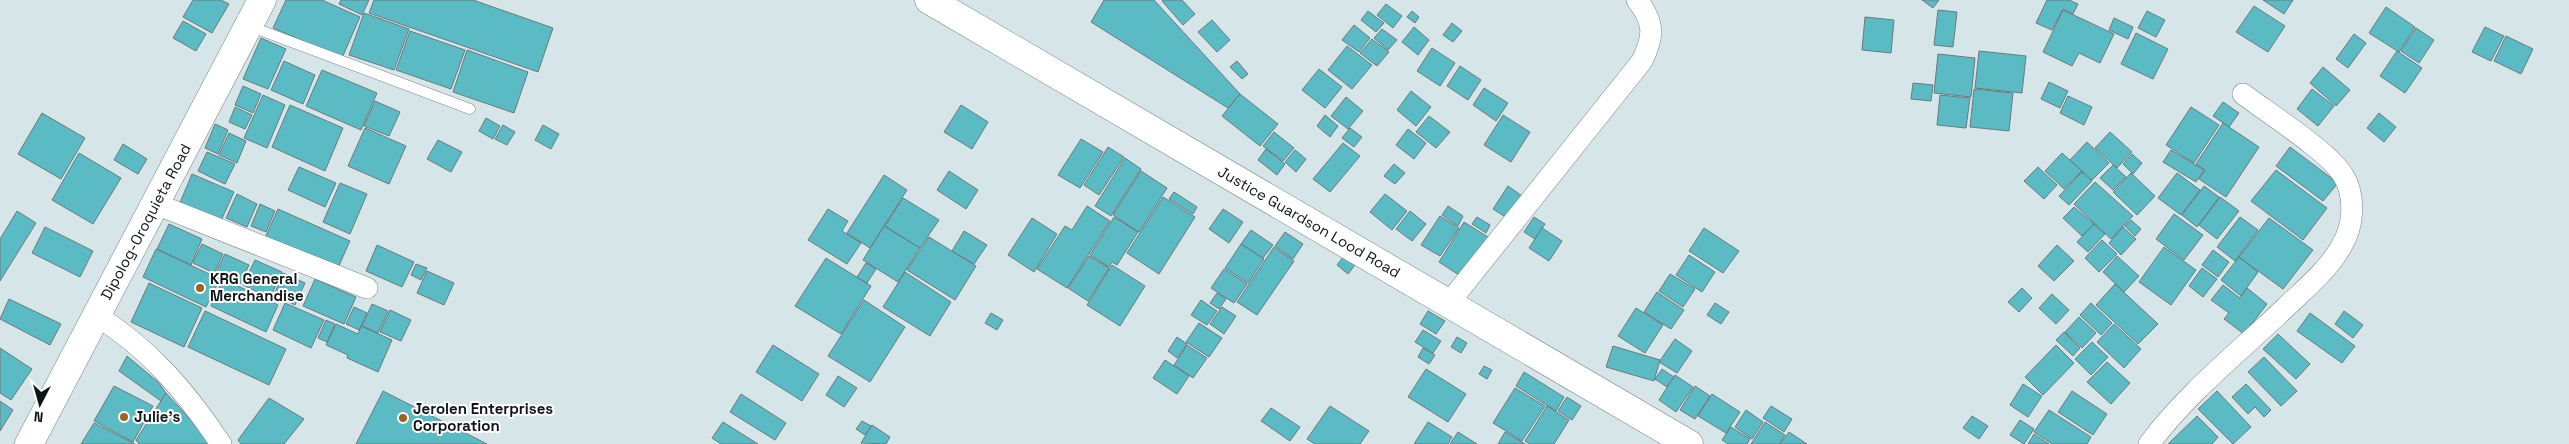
<svg xmlns="http://www.w3.org/2000/svg" width="2569" height="444" viewBox="0 0 2569 444" font-family="'Space Grotesk',sans-serif">
<style>
.building{fill:#5abbc5;stroke:#6b7a7c}
.lines{fill:none;stroke-linecap:round;stroke-linejoin:round}
.service-casing{stroke:#778688;stroke-width:11}
.minor-casing{stroke:#778688;stroke-width:22}
.primary-casing{stroke:#778688;stroke-width:29}
.service{stroke:#fff;stroke-width:10}
.minor{stroke:#fff;stroke-width:21}
.primary{stroke:#fff;stroke-width:28}
.poi-dot{fill:#9c6420;stroke:#fff;stroke-width:2}
.labels{text-anchor:middle;stroke-width:4;stroke-linejoin:round;paint-order:stroke}
.street-label{font-size:15px;fill:#0f1516;stroke:#fff}
.poi-label{font-size:15px;font-weight:bold;fill:#0f1516;stroke:#fff;text-anchor:start}
</style>
<rect width="100%" height="100%" fill="#d6e6e8"/>
<g class="building">
<path d="M193,0H221L229,4L212,33L183,17Z"/>
<path d="M286,0H322L360,17L342,58L273,28Z"/>
<path d="M341,0H369L362,15L339,4Z"/>
<path d="M374,0H473L553,28L538,72L369,13Z"/>
<path d="M1104,0H1154L1240,94L1228,108L1091,22Z"/>
<path d="M1163,0H1182L1195,14L1183,25L1162,1Z"/>
<path d="M1922,0H1939L1933,8Z"/>
<path d="M2047,0H2069L2078,4L2073,14L2063,9L2052,30L2036,23Z"/>
<path d="M2263,0H2293L2284,14Z"/>
<path d="M1386,4L1402,16L1393,28L1377,15Z"/>
<path d="M2254,6L2285,26L2268,52L2236,32Z"/>
<path d="M2386,7L2415,27L2399,52L2369,33Z"/>
<path d="M1938,10L1957,12L1953,47L1934,45Z"/>
<path d="M2063,10L2114,34L2100,63L2079,53L2072,66L2043,52Z"/>
<path d="M1368,11L1384,23L1376,32L1361,20Z"/>
<path d="M1412,11L1419,17L1415,23L1407,17Z"/>
<path d="M2147,11L2165,20L2156,37L2138,28Z"/>
<path d="M364,13L409,29L394,70L349,55Z"/>
<path d="M1865,17L1894,20L1891,53L1862,50Z"/>
<path d="M2114,18L2133,27L2128,39L2109,30Z"/>
<path d="M1212,20L1230,40L1217,52L1198,32Z"/>
<path d="M183,21L206,34L196,51L173,38Z"/>
<path d="M1452,23L1462,31L1453,42L1443,35Z"/>
<path d="M1354,25L1370,38L1359,52L1342,40Z"/>
<path d="M1414,27L1429,40L1418,55L1402,42Z"/>
<path d="M2485,27L2504,36L2491,61L2472,52Z"/>
<path d="M2416,28L2434,40L2419,63L2401,51Z"/>
<path d="M1382,29L1397,40L1388,50L1374,38Z"/>
<path d="M410,31L465,50L451,89L396,70Z"/>
<path d="M2136,33L2168,49L2153,79L2121,64Z"/>
<path d="M2354,34L2366,43L2348,68L2336,59Z"/>
<path d="M2506,36L2533,49L2521,74L2494,61Z"/>
<path d="M261,38L286,49L268,89L243,79Z"/>
<path d="M1372,39L1389,52L1377,66L1360,53Z"/>
<path d="M1347,46L1372,65L1352,89L1328,70Z"/>
<path d="M1432,48L1455,63L1440,86L1417,71Z"/>
<path d="M467,50L528,72L514,113L453,92Z"/>
<path d="M1979,51L2026,56L2022,93L1975,88Z"/>
<path d="M2397,51L2422,68L2405,93L2380,76Z"/>
<path d="M1938,54L1975,58L1971,97L1934,93Z"/>
<path d="M284,61L315,75L303,104L271,90Z"/>
<path d="M1237,61L1248,74L1242,79L1230,67Z"/>
<path d="M1460,66L1481,80L1468,100L1447,86Z"/>
<path d="M2323,67L2350,90L2336,106L2310,83Z"/>
<path d="M1319,69L1342,87L1325,108L1302,90Z"/>
<path d="M322,70L377,93L361,130L306,106Z"/>
<path d="M2049,82L2068,91L2060,108L2041,99Z"/>
<path d="M1913,83L1933,85L1931,101L1911,99Z"/>
<path d="M243,86L261,94L253,113L235,105Z"/>
<path d="M1484,88L1508,103L1496,121L1473,105Z"/>
<path d="M1974,89L2013,93L2009,131L1970,127Z"/>
<path d="M2312,89L2334,106L2318,126L2297,109Z"/>
<path d="M1411,91L1431,107L1416,126L1397,110Z"/>
<path d="M1240,94L1278,124L1260,146L1222,116Z"/>
<path d="M263,95L285,105L267,148L244,138Z"/>
<path d="M1940,95L1970,98L1966,128L1937,125Z"/>
<path d="M2068,96L2092,107L2084,125L2060,113Z"/>
<path d="M1346,97L1363,111L1348,129L1331,116Z"/>
<path d="M375,101L400,112L389,136L364,126Z"/>
<path d="M2223,102L2239,113L2229,127L2213,116Z"/>
<path d="M290,105L343,128L325,171L272,147Z"/>
<path d="M961,105L988,122L972,149L944,132Z"/>
<path d="M235,107L252,115L245,129L229,122Z"/>
<path d="M2191,107L2219,125L2194,163L2166,145Z"/>
<path d="M42,113L85,138L61,179L18,154Z"/>
<path d="M2379,113L2396,127L2384,142L2367,128Z"/>
<path d="M1325,115L1338,126L1330,137L1317,126Z"/>
<path d="M1503,115L1530,132L1511,162L1484,145Z"/>
<path d="M1429,116L1450,132L1436,148L1416,132Z"/>
<path d="M486,118L500,126L493,139L479,131Z"/>
<path d="M2223,123L2259,147L2226,197L2199,179L2205,170L2196,164Z"/>
<path d="M215,124L228,130L218,154L205,148Z"/>
<path d="M503,125L515,132L507,145L495,139Z"/>
<path d="M543,125L559,134L551,149L535,140Z"/>
<path d="M365,128L406,146L389,184L348,166Z"/>
<path d="M1350,128L1362,137L1354,147L1342,138Z"/>
<path d="M1408,129L1426,143L1414,159L1396,145Z"/>
<path d="M1274,132L1294,148L1283,161L1263,146Z"/>
<path d="M2110,132L2132,152L2117,168L2095,148Z"/>
<path d="M229,133L246,141L237,163L219,155Z"/>
<path d="M1081,139L1103,152L1080,188L1058,175Z"/>
<path d="M438,140L462,152L451,172L427,159Z"/>
<path d="M2087,142L2109,163L2092,180L2070,160Z"/>
<path d="M1343,143L1360,156L1330,192L1313,179Z"/>
<path d="M123,144L147,159L138,174L114,160Z"/>
<path d="M1108,147L1124,157L1099,195L1084,185Z"/>
<path d="M2290,147L2338,183L2323,201L2276,166Z"/>
<path d="M1266,149L1285,164L1277,175L1258,160Z"/>
<path d="M1295,150L1306,159L1296,172L1285,162Z"/>
<path d="M2171,150L2204,170L2196,182L2163,162Z"/>
<path d="M207,152L235,164L225,184L198,171Z"/>
<path d="M79,153L121,178L93,224L52,200Z"/>
<path d="M2062,153L2082,171L2064,189L2045,171Z"/>
<path d="M2132,154L2142,163L2133,174L2123,164Z"/>
<path d="M1125,158L1141,169L1111,216L1095,206Z"/>
<path d="M1394,164L1405,173L1395,184L1384,176Z"/>
<path d="M2113,165L2126,177L2113,190L2100,178Z"/>
<path d="M299,167L336,183L325,207L288,190Z"/>
<path d="M2038,167L2057,185L2044,199L2024,181Z"/>
<path d="M2276,170L2327,208L2303,240L2251,201Z"/>
<path d="M949,171L978,190L966,209L937,190Z"/>
<path d="M1141,171L1167,188L1139,232L1113,215Z"/>
<path d="M2082,172L2092,181L2069,205L2059,196Z"/>
<path d="M2131,173L2155,196L2137,215L2113,192Z"/>
<path d="M2177,173L2200,190L2181,215L2158,198Z"/>
<path d="M192,174L234,192L220,223L179,205Z"/>
<path d="M884,175L907,190L870,248L847,233Z"/>
<path d="M2095,182L2133,216L2111,239L2074,204Z"/>
<path d="M340,183L367,194L350,234L323,222Z"/>
<path d="M1508,186L1525,198L1510,220L1493,209Z"/>
<path d="M2204,186L2219,197L2197,227L2182,215Z"/>
<path d="M1174,192L1197,207L1193,214L1169,199Z"/>
<path d="M237,194L257,204L247,227L226,218Z"/>
<path d="M1385,194L1407,211L1392,230L1370,212Z"/>
<path d="M1163,197L1195,217L1159,274L1127,253Z"/>
<path d="M2220,197L2239,211L2217,239L2199,225Z"/>
<path d="M903,198L939,220L920,248L885,226Z"/>
<path d="M260,204L275,211L266,232L251,226Z"/>
<path d="M1087,206L1110,221L1067,288L1037,269L1065,226L1072,230Z"/>
<path d="M1448,206L1463,216L1458,226L1442,215Z"/>
<path d="M2074,207L2094,224L2082,236L2063,218Z"/>
<path d="M278,209L350,241L337,270L265,238Z"/>
<path d="M828,209L848,221L842,231L861,243L847,264L808,240Z"/>
<path d="M1223,209L1243,222L1229,243L1209,229Z"/>
<path d="M17,211L36,223L0,281V239Z"/>
<path d="M1410,211L1426,224L1412,241L1396,229Z"/>
<path d="M2174,214L2203,235L2184,260L2156,239Z"/>
<path d="M1440,216L1459,228L1440,256L1421,245Z"/>
<path d="M1114,217L1138,232L1117,265L1112,262L1109,267L1090,255Z"/>
<path d="M1477,217L1490,225L1486,233L1472,224Z"/>
<path d="M1534,217L1545,224L1535,239L1524,232Z"/>
<path d="M2240,217L2258,230L2235,261L2217,247Z"/>
<path d="M1032,218L1057,234L1034,272L1008,255Z"/>
<path d="M2269,218L2313,250L2283,289L2239,257Z"/>
<path d="M2131,220L2141,229L2135,236L2125,226Z"/>
<path d="M1464,222L1488,237L1462,277L1439,262Z"/>
<path d="M169,224L202,239L191,265L157,249Z"/>
<path d="M2094,224L2105,234L2088,252L2077,242Z"/>
<path d="M884,226L920,248L898,282L863,260Z"/>
<path d="M45,227L93,251L80,277L32,253Z"/>
<path d="M2123,227L2136,239L2121,255L2109,243Z"/>
<path d="M1542,228L1562,241L1549,261L1529,248Z"/>
<path d="M1704,228L1739,251L1723,273L1689,251Z"/>
<path d="M1251,230L1273,245L1263,258L1241,244Z"/>
<path d="M964,231L987,245L974,264L952,251Z"/>
<path d="M1285,232L1303,244L1293,259L1275,246Z"/>
<path d="M929,237L976,266L955,300L907,270Z"/>
<path d="M2102,240L2117,254L2099,272L2085,258Z"/>
<path d="M202,244L223,254L214,273L193,263Z"/>
<path d="M1241,244L1264,259L1248,283L1225,268Z"/>
<path d="M377,245L414,262L402,287L366,271Z"/>
<path d="M2057,245L2074,261L2054,281L2038,266Z"/>
<path d="M1274,247L1294,261L1257,315L1237,302Z"/>
<path d="M2164,247L2196,270L2171,305L2139,282Z"/>
<path d="M156,249L220,279L206,307L143,277Z"/>
<path d="M2213,250L2229,262L2218,277L2202,265Z"/>
<path d="M1347,252L1358,261L1348,274L1337,265Z"/>
<path d="M225,254L249,265L240,284L216,272Z"/>
<path d="M1689,255L1715,272L1702,292L1676,275Z"/>
<path d="M1089,256L1109,268L1088,301L1068,288Z"/>
<path d="M2117,256L2139,276L2124,292L2103,272Z"/>
<path d="M2239,257L2258,272L2241,296L2221,280Z"/>
<path d="M826,258L871,286L841,334L795,306Z"/>
<path d="M255,260L282,272L270,298L243,285Z"/>
<path d="M866,263L876,269L867,283L857,277Z"/>
<path d="M416,264L427,268L421,280L411,275Z"/>
<path d="M1112,265L1145,286L1120,326L1087,305Z"/>
<path d="M2202,268L2217,279L2203,297L2189,286Z"/>
<path d="M1224,269L1247,284L1234,303L1211,288Z"/>
<path d="M427,271L454,283L444,305L417,293Z"/>
<path d="M905,272L951,302L930,336L883,307Z"/>
<path d="M283,273L305,283L295,305L274,295Z"/>
<path d="M1670,274L1695,289L1683,307L1659,291Z"/>
<path d="M223,279L278,305L266,332L211,306Z"/>
<path d="M315,279L356,297L344,324L303,306Z"/>
<path d="M149,283L202,308L184,347L131,322Z"/>
<path d="M2115,284L2158,324L2138,344L2096,305Z"/>
<path d="M2223,285L2240,298L2247,288L2267,304L2244,334L2224,319L2229,313L2211,300Z"/>
<path d="M2022,288L2032,298L2019,312L2008,302Z"/>
<path d="M1657,292L1684,310L1671,329L1644,312Z"/>
<path d="M1217,293L1226,299L1219,309L1210,303Z"/>
<path d="M2052,294L2069,310L2056,324L2039,308Z"/>
<path d="M9,299L61,324L50,345L0,319Z"/>
<path d="M864,300L905,327L870,382L828,356Z"/>
<path d="M1201,300L1217,311L1207,325L1191,315Z"/>
<path d="M285,303L324,320L311,348L273,330Z"/>
<path d="M1715,303L1729,312L1721,324L1707,315Z"/>
<path d="M2091,303L2112,323L2101,335L2080,315Z"/>
<path d="M372,304L388,311L378,333L362,326Z"/>
<path d="M354,307L367,313L359,330L346,324Z"/>
<path d="M1222,307L1236,316L1224,334L1210,324Z"/>
<path d="M1636,308L1663,325L1645,353L1618,336Z"/>
<path d="M390,310L411,320L401,341L380,332Z"/>
<path d="M205,311L286,349L269,385L188,347Z"/>
<path d="M1428,311L1445,321L1436,334L1420,324Z"/>
<path d="M2344,311L2363,325L2353,338L2335,324Z"/>
<path d="M991,313L1003,320L997,330L985,323Z"/>
<path d="M2310,313L2355,346L2342,363L2297,331Z"/>
<path d="M2079,317L2096,333L2082,348L2065,332Z"/>
<path d="M326,320L335,324L327,342L318,338Z"/>
<path d="M1199,323L1222,338L1209,357L1186,342Z"/>
<path d="M336,324L358,334L361,326L392,340L378,372L347,358L348,355L326,345Z"/>
<path d="M2114,324L2141,349L2124,368L2097,342Z"/>
<path d="M1423,330L1441,341L1433,353L1415,342Z"/>
<path d="M2064,332L2080,348L2073,356L2056,340Z"/>
<path d="M2278,334L2310,364L2296,379L2263,349Z"/>
<path d="M1177,337L1187,344L1177,358L1168,351Z"/>
<path d="M1457,337L1467,343L1461,353L1451,347Z"/>
<path d="M1675,339L1692,351L1677,373L1659,362Z"/>
<path d="M2092,342L2108,357L2091,375L2075,359Z"/>
<path d="M773,345L819,374L802,401L756,372Z"/>
<path d="M1187,345L1207,358L1193,378L1174,365Z"/>
<path d="M2056,345L2074,363L2043,395L2025,377Z"/>
<path d="M1613,346L1660,360L1654,381L1606,367Z"/>
<path d="M0,348L32,369L11,400L0,393Z"/>
<path d="M1423,348L1435,355L1429,364L1418,357Z"/>
<path d="M127,356L158,382L166,393L161,401L119,371Z"/>
<path d="M2264,357L2297,391L2281,406L2248,372Z"/>
<path d="M1165,360L1189,376L1177,394L1153,378Z"/>
<path d="M2107,362L2130,383L2111,404L2087,382Z"/>
<path d="M1484,366L1492,370L1487,379L1479,374Z"/>
<path d="M1426,369L1466,394L1448,422L1408,397Z"/>
<path d="M1662,369L1674,377L1667,387L1655,379Z"/>
<path d="M1524,372L1564,397L1556,411L1516,386Z"/>
<path d="M1675,375L1693,387L1676,412L1659,400Z"/>
<path d="M838,376L857,388L844,407L826,395Z"/>
<path d="M2023,384L2042,396L2028,417L2010,405Z"/>
<path d="M2246,384L2271,410L2264,417L2255,407L2248,414L2232,397Z"/>
<path d="M114,386L153,406L133,442L94,421Z"/>
<path d="M1695,386L1710,396L1695,419L1680,410Z"/>
<path d="M1515,388L1545,406L1522,441L1493,423Z"/>
<path d="M383,391L487,444H356Z"/>
<path d="M2072,391L2107,414L2093,435L2058,412Z"/>
<path d="M2217,391L2251,427L2233,444L2198,409Z"/>
<path d="M166,393L202,432L210,444H139L136,440Z"/>
<path d="M741,394L786,423L775,440L730,412Z"/>
<path d="M1712,394L1740,412L1726,433L1698,416Z"/>
<path d="M1567,397L1581,406L1572,420L1558,411Z"/>
<path d="M269,398L304,419L284,444H241L238,440Z"/>
<path d="M0,401L13,410L0,431Z"/>
<path d="M1330,406L1369,431L1360,444H1315L1307,439Z"/>
<path d="M1547,406L1569,420L1554,444H1529L1525,441Z"/>
<path d="M1771,406L1792,419L1784,432L1763,418Z"/>
<path d="M1271,408L1300,427L1290,441L1261,421Z"/>
<path d="M1746,410L1763,422L1752,439L1735,427Z"/>
<path d="M2049,410L2091,437L2087,444H2052L2034,432Z"/>
<path d="M1972,416L1988,426L1979,439L1963,428Z"/>
<path d="M2197,416L2218,437L2212,444H2168Z"/>
<path d="M2020,420L2034,429L2024,444L2010,435Z"/>
<path d="M862,421L871,426L865,435L856,429Z"/>
<path d="M723,422L758,444H721L712,438Z"/>
<path d="M1428,422L1452,437L1448,444H1414Z"/>
<path d="M1765,422L1785,435L1779,444H1751Z"/>
<path d="M94,423L135,444H81Z"/>
<path d="M872,425L890,437L886,444L861,443Z"/>
<path d="M1731,427L1750,439L1747,444H1728L1722,440Z"/>
<path d="M1458,432L1477,444H1450Z"/>
<path d="M1505,432L1525,444H1498Z"/>
<path d="M1789,432L1807,444H1780Z"/>
<path d="M2034,434L2049,444H2028Z"/>
</g>
<g class="lines">
<defs>
<path id="service" d="M249,26L470,109"/>
<g id="minor">
<path d="M156,204L367,288"/>
<path d="M1448,304L1642,61C1654,36 1655,23 1637,0"/>
<path d="M97,316C149,348 187,393 221,444"/>
<path d="M2149,444C2187,393 2239,352 2285,308C2305,289 2327,271 2341,247C2354,226 2356,196 2343,175C2328,151 2268,113 2243,94"/>
</g>
<g id="primary">
<path d="M929,0L1689,444"/>
<path d="M29,444L262,0"/>
</g>
</defs>
<use href="#service" class="service-casing"/>
<use href="#minor" class="minor-casing"/>
<use href="#primary" class="primary-casing"/>
<use href="#service" class="service"/>
<use href="#minor" class="minor"/>
<use href="#primary" class="primary"/>
</g>
<g class="poi-dot">
<circle cx="200" cy="288" r="5"/>
<circle cx="124" cy="417" r="5"/>
<circle cx="403" cy="418" r="5"/>
</g>
<g class="labels">
<g class="street-label">
<text transform="translate(146 222) rotate(-62)" y="5">Dipolog-Oroquieta Road</text>
<text transform="translate(1309 222) rotate(30)" y="5">Justice Guardson Lood Road</text>
</g>
<g class="poi-label">
<text x="210" y="284">KRG General<tspan x="210" dy="17">Merchandise</tspan></text>
<text x="413" y="414">Jerolen Enterprises<tspan x="413" dy="17">Corporation</tspan></text>
<text x="134" y="422">Julie's</text>
</g>
</g>
<g transform="translate(40 404) rotate(186)" stroke="#ffffff" stroke-width="4" paint-order="stroke">
<path d="M0-4L9 19L0 12L-9 19Z" fill="#0f1516"/>
<text y="-8" font-size="14" font-weight="bold" text-anchor="middle" fill="#0f1516">N</text>
</g>
</svg>
